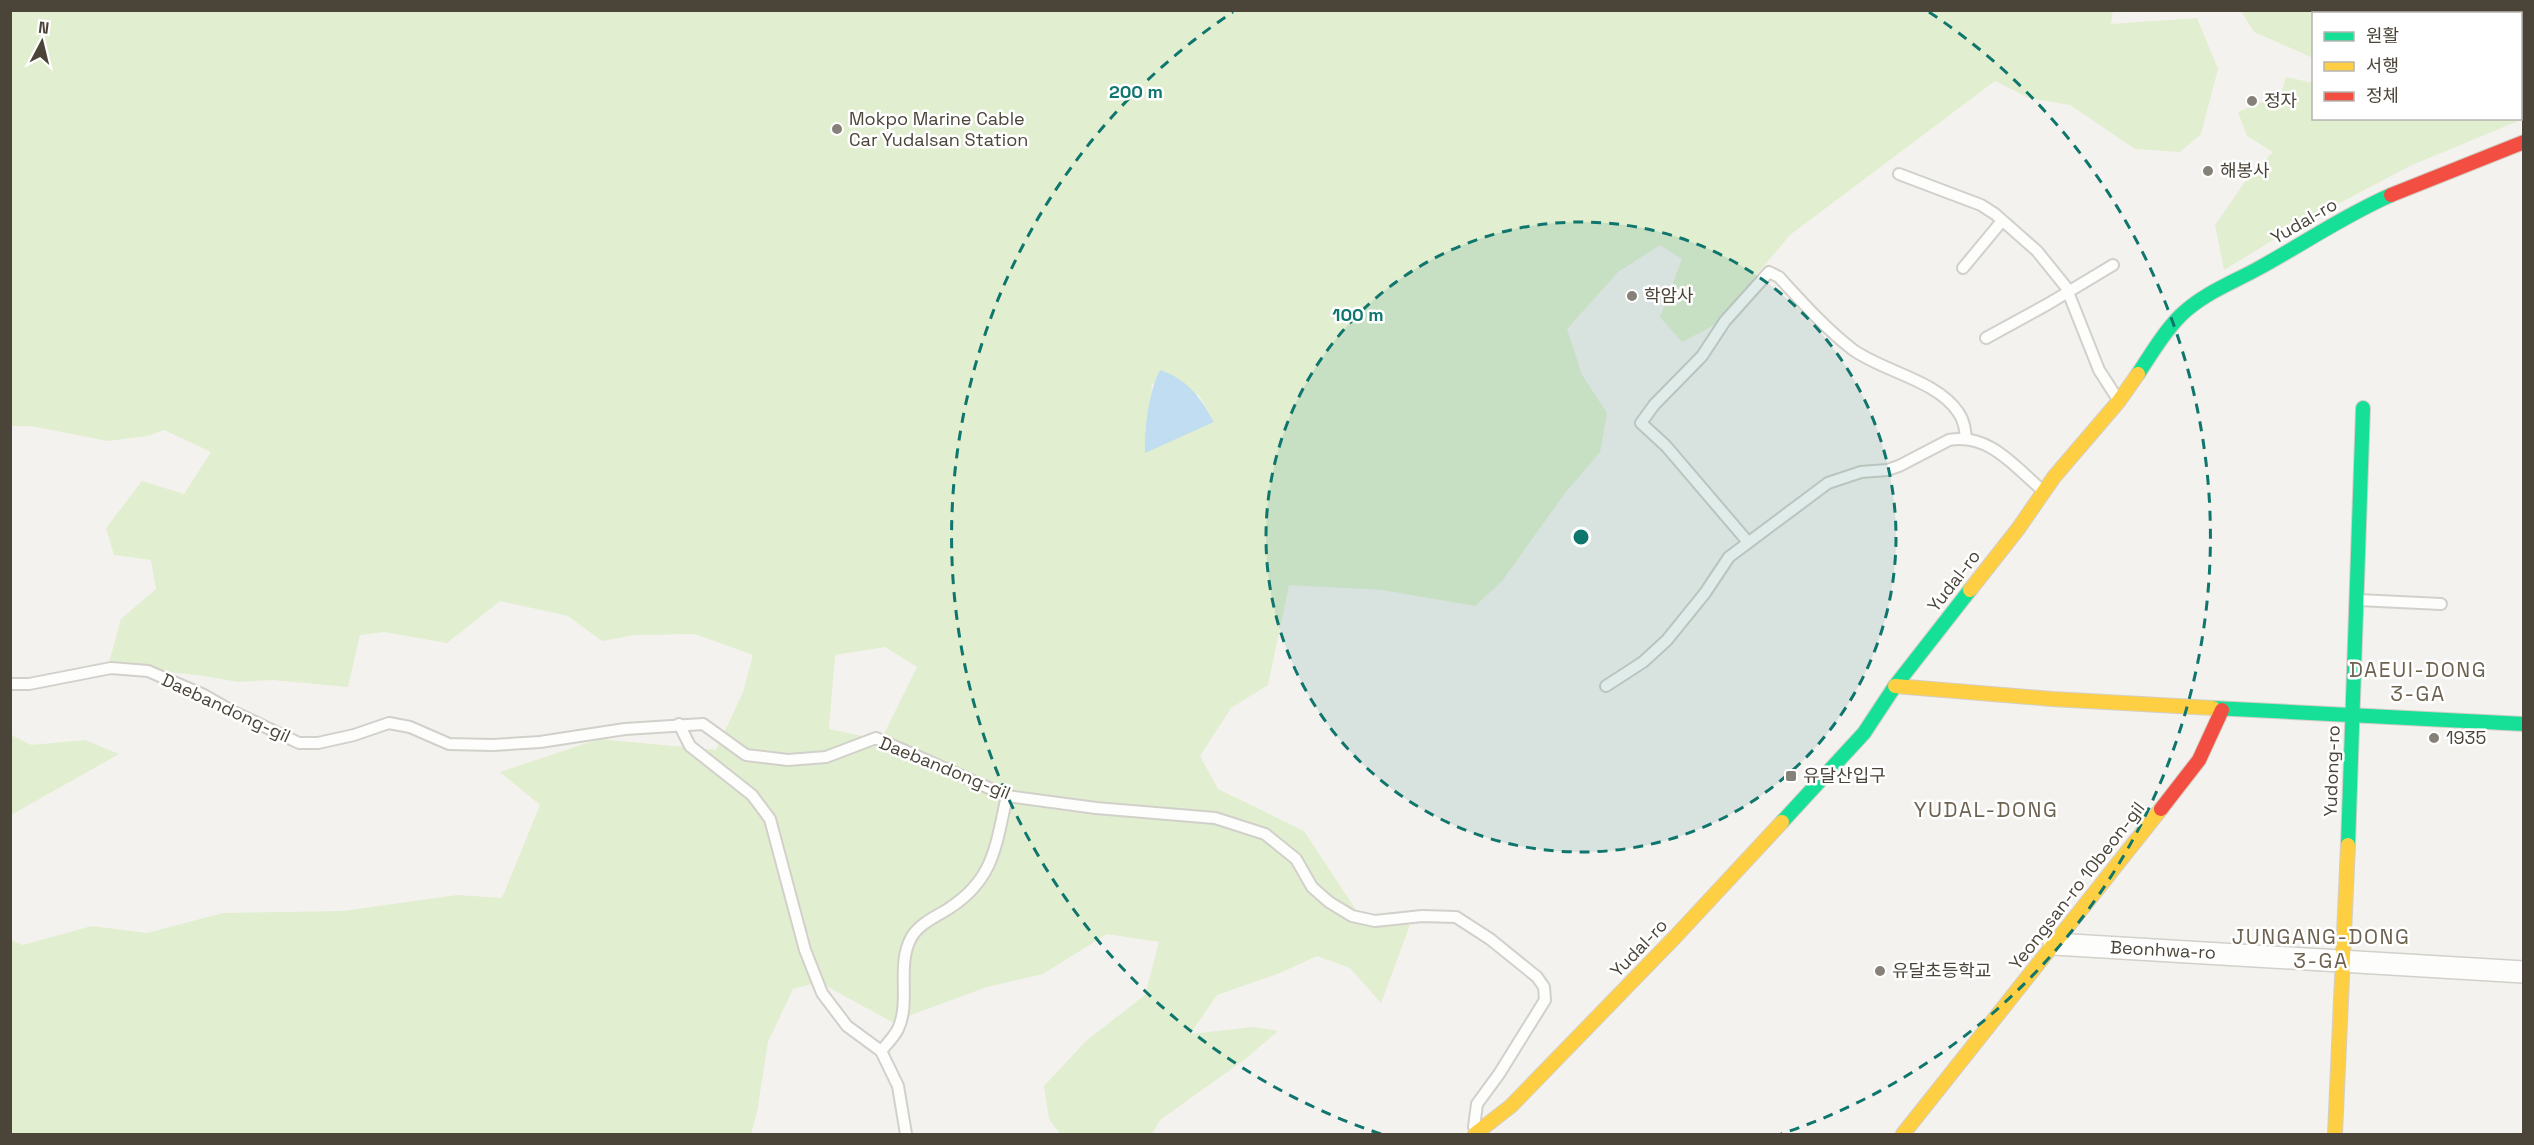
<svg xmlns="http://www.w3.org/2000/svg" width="2534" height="1145" viewBox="0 0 2534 1145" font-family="'Space Grotesk','Noto Sans KR',sans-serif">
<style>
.green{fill:#e1eecf;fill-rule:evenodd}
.water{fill:#c0ddf1}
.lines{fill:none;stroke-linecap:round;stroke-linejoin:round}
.lane-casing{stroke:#d2d0cb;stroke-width:14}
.street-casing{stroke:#d2d0cb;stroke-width:24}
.fast-casing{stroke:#d3cfc5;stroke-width:16}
.slow-casing{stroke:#d3cfc5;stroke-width:16}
.jam-casing{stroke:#d3cfc5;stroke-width:16}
.lane{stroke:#fdfdfc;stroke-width:10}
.street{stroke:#fdfdfc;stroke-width:21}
.fast{stroke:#16e098;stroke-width:14}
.slow{stroke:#ffcf43;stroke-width:14}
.jam{stroke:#f24e42;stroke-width:14}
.ring{fill:none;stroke:#0f766e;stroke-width:3;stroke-dasharray:10 8}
.poi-dot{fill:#868178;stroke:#fff;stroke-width:2}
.labels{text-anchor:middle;stroke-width:5;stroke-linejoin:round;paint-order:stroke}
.poi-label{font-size:18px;fill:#4b4439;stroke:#fff;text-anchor:start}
.street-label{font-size:18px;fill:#4b4439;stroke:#fff}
.quarter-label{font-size:21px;letter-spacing:1.5px;fill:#6e6250;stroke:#fff}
.centre{fill:#0f766e;stroke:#fff;stroke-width:3}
.ring-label{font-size:18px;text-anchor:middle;font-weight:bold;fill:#0f766e;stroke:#fff;stroke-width:5;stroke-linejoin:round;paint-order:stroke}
</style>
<rect width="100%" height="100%" fill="#f4f2ee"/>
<g class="green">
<path d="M2113,10L2111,24L2197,18L2218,69L2201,134L2180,152L2135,149L2070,105L2029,98L1995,81L1790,235L1714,325L1682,342L1660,317L1682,259L1660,245L1618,272L1567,329L1582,375L1607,413L1600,452L1565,493L1502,581L1475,606L1383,590L1289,585L1268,685L1231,708L1200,756L1218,789L1304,831L1356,910L1410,925L1381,1003L1350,968L1317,956L1280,973L1217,995L1190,1034L1253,1027L1278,1031L1244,1060L1160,1120L1152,1134H1060L1049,1119L1044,1086L1086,1041L1145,995L1159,942L1107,934L1043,974L987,987L892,1022L819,982L793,989L768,1042L757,1112L751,1134H11V940L23,945L92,926L147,933L223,913L343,911L457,895L502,898L540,805L500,772L599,739L716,750L743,692L753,655L695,634L634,635L602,641L568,616L500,601L447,643L384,632L360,635L348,687L273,680L239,682L197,675L108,666L121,619L156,589L151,560L114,555L106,528L142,481L184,494L211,452L164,430L148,436L108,441L31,426H11V11ZM1152,384L1199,395L1214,422L1145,431L1150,409ZM885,647L917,667L881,740L829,729L835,655Z"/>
<path d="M2241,11H2523V86L2520,85V14H2314L2313,58L2254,32Z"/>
<path d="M2286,77L2313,83L2314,118H2520L2521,88L2523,89V119L2412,165L2298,225L2224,270L2215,225L2249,176L2273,152L2247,136L2238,112L2281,94Z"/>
<path d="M11,735L31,745L85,740L119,754L11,815Z"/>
</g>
<path class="water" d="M1160,370C1187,379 1200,397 1214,422L1145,453C1144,429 1149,391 1160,370Z"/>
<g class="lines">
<defs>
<g id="lane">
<path d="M1899,174L1981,205L1995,214L2037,251L2066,287L2099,370L2117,398"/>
<path d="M1963,268L2002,221"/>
<path d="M1986,338L2048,304L2113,265"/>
<path d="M1748,542L1666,446L1641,423L1654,405L1702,356L1725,321L1769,272L1779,277C1802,302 1825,328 1852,349C1881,371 1937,380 1958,412C1964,420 1965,429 1966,439"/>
<path d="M2358,600L2441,604"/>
<path d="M10,684H29L111,668L148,671L204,695L232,711L299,743H318L354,735L389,723L410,727L449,744L493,745L540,742L625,729L703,724L746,755L788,760L826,757L876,738L1007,796L1096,808L1215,818L1265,834L1296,859L1312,887L1329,902L1352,916L1375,921L1422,916L1456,917L1490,939L1537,977L1544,987L1545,1000L1499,1074L1477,1104L1474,1127"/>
<path d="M1606,686L1643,662L1667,640L1705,593L1729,557L1828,483L1861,472L1887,470L1899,466L1949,440C1989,433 2014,466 2041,489"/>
<path d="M679,724L690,746L752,795L770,819L805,950L822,993L847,1026L881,1051L898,1086L906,1134"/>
<path d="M881,1051C887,1044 894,1037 898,1029C911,1001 896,966 911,938C919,923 938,916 951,907C995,878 996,843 1007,796"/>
</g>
<path id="street" d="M2054,944L2524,972"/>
<g id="fast">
<path d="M2138,374C2151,354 2164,332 2181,315C2204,293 2232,283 2259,268C2303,244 2345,215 2391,195"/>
<path d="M2213,708L2524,724"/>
<path d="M1782,822L1864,733L1895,686L1970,590"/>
<path d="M2348,845L2363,408"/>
</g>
<g id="slow">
<path d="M1970,590L2018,529L2054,477L2119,401L2138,374"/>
<path d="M1895,686L2052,699L2213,708"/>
<path d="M1475,1134L1511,1106L1676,936L1782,822"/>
<path d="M1903,1134L2161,809"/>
<path d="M2335,1134L2348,845"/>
</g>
<g id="jam">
<path d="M2391,195L2524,142"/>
<path d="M2161,809L2199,760L2222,710"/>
</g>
</defs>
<use href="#lane" class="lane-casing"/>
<use href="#street" class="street-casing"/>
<use href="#fast" class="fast-casing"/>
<use href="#slow" class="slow-casing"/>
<use href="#jam" class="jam-casing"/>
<use href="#lane" class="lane"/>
<use href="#street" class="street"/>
<use href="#fast" class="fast"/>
<use href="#slow" class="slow"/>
<use href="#jam" class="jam"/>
</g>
<circle cx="1581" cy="537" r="315" fill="#0f766e" fill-opacity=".12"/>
<g class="ring">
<circle cx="1581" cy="537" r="315"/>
<path d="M1381 1134A630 630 0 0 1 1233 12M1929 12A630 630 0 0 1 1781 1134"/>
</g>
<g class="poi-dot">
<circle cx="2252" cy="101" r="6"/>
<circle cx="837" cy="129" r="6"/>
<circle cx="2208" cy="171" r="6"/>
<circle cx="1632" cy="296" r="6"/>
<circle cx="2434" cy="738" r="6"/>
<rect x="1785" y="770" width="12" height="12" rx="3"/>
<circle cx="1880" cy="971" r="6"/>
</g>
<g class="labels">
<g class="poi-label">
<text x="2264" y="107">정자</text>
<text x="849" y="125">Mokpo Marine Cable<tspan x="849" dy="21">Car Yudalsan Station</tspan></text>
<text x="2220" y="177">해봉사</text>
<text x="1644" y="302">학암사</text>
<text x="2446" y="744">1935</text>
<text x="1803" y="782">유달산입구</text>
<text x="1892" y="977">유달초등학교</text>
</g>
<g class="street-label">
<text transform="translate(2304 221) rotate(-30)" y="6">Yudal-ro</text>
<text transform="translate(1954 581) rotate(-52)" y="6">Yudal-ro</text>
<text transform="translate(226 708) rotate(25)" y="6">Daebandong-gil</text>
<text transform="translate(945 768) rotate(22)" y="6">Daebandong-gil</text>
<text transform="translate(2332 771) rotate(-88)" y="6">Yudong-ro</text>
<text transform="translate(2077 886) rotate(-52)" y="6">Yeongsan-ro 10beon-gil</text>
<text transform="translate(1639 948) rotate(-46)" y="6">Yudal-ro</text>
<text transform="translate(2163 950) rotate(3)" y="6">Beonhwa-ro</text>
</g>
<g class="quarter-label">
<text x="2418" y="677">DAEUI-DONG<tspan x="2418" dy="24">3-GA</tspan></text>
<text x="1986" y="817">YUDAL-DONG</text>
<text x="2321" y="944">JUNGANG-DONG<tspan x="2321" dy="24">3-GA</tspan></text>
</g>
</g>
<circle cx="1581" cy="537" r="9" class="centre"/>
<g class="ring-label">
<text x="1136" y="98">200 m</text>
<text x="1358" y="321">100 m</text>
</g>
<rect width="2534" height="1145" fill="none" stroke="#4b4439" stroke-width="24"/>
<rect x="2312" y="12" width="210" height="108" fill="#ffffff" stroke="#b7b4b0" stroke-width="1.5"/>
<rect x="2324" y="32" width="30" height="9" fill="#16e098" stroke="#b7b4b0" stroke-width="1.5"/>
<text x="2366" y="42" font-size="18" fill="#4b4439">원활</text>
<rect x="2324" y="62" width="30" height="9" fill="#ffcf43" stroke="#b7b4b0" stroke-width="1.5"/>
<text x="2366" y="72" font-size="18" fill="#4b4439">서행</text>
<rect x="2324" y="92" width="30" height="9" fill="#f24e42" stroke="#b7b4b0" stroke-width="1.5"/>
<text x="2366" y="102" font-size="18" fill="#4b4439">정체</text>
<g transform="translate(42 42) rotate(7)" stroke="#ffffff" stroke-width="4.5" paint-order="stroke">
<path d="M0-4.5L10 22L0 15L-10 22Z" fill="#4b4439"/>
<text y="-9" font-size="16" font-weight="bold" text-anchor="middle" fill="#4b4439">N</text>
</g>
</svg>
